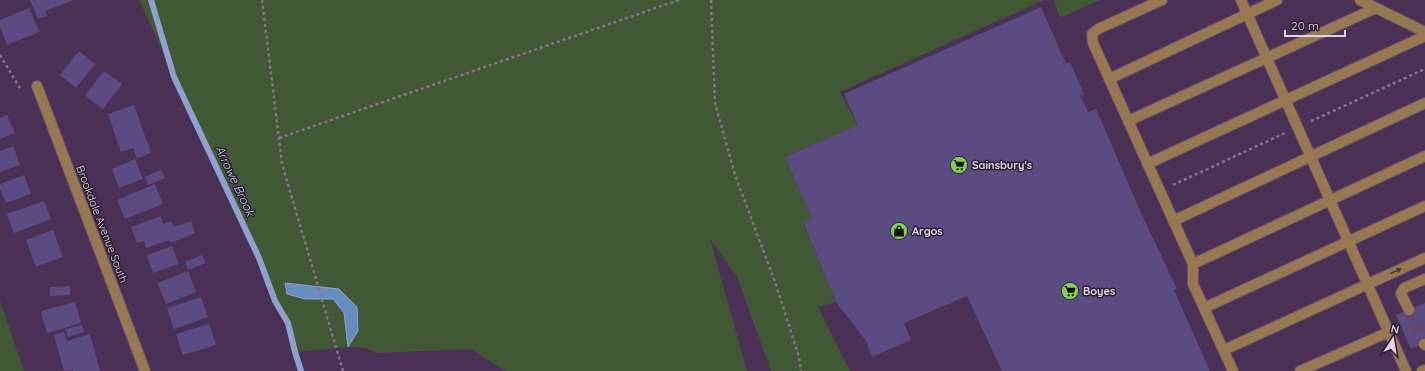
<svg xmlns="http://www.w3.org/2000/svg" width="1425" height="371" viewBox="0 0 1425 371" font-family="Quicksand,sans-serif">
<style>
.green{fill:#405833}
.water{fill:#668dbf;stroke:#8ca2cc}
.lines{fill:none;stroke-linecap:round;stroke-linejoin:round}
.stream{stroke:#8ca2cc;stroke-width:6}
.building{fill:#5a4b81}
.minor-tunnel{stroke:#62486c;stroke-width:10;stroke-dasharray:10 5;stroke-linecap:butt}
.minor-casing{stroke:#664d71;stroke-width:12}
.path{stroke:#897292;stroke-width:2.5;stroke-dasharray:3 3;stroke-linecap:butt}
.minor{stroke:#967951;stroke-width:10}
.oneway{fill:#4a3939}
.labels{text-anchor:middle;stroke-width:3;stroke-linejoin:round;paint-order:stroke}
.poi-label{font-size:11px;font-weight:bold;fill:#e3d3ea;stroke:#2a1e2f;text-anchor:start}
.street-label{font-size:11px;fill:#e3d3ea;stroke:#2a1e2f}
.water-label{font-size:12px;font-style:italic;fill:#bfd6f3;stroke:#2a1e2f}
</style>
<rect width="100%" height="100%" fill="#4b3056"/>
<g class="green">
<path d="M139,0H1044L840,92L858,125L785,157L812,219L803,223L836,302L818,307L850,371H771L737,277L710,239L747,371H505L471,349L377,353L366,348L348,347L295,352L288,323L275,301L259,258Z"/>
<path d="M1054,0H1100L1060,18Z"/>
<path d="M0,301L24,371H0Z"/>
</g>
<path class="water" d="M285,283L339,289L357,307L358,331L348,347L344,313L333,299H305L287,294Z"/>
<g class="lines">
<path class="stream" d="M151,0L174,77L259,258L275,301L288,323L295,352L301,371"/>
</g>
<g class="building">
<path d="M30,0H74L45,11L47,16L38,19Z"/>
<path d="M1041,7L1066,64L1070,62L1084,94L1081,96L1088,112L1096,109L1141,213L1177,289L1174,290L1210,371H1002L967,296L904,323L911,340L872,357L866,341L836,302L803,222L812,219L785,157L858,125L844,94Z"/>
<path d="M29,8L39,32L7,45L0,27V20Z"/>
<path d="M79,51L95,64L76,88L60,75Z"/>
<path d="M104,71L122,84L103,109L85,96Z"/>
<path d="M134,105L151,153L137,158L133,148L121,152L108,114Z"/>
<path d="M7,115L15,133L0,139V118Z"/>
<path d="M13,146L20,165L0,172V151Z"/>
<path d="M135,159L143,179L119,188L112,169Z"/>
<path d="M161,170L165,178L148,185L145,177Z"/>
<path d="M24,175L31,194L6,203L0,189V184Z"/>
<path d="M155,184L163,204L125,219L117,200Z"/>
<path d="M44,201L51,219L14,233L7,214Z"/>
<path d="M161,216L163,224L171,221L174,227L191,221L195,233L171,243L169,240L146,248L144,241L137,243L131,227Z"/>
<path d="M53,230L63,257L36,267L26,240Z"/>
<path d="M172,246L179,264L153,273L147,255Z"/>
<path d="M202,255L206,263L188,270L185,262Z"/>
<path d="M188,271L196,292L166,304L157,283Z"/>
<path d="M70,286V295L50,296V287Z"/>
<path d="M201,297L208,317L174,329L167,308Z"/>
<path d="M75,302L81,323L47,333L41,311Z"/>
<path d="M1425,303V343L1411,349L1396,315Z"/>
<path d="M209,324L216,345L183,355L176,334Z"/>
<path d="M82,325L84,332L68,337L66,329Z"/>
<path d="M64,332L67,341L90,334L100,371H73V370L64,371L54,335Z"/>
</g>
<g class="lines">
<path class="minor-tunnel" d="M1409,310L1424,344"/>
<defs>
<g id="minor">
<path d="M1162,0L1098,29L1092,34L1093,43L1193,264V284L1233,371"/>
<path d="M1241,0L1406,371"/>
<path d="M1360,0L1425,32"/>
<path d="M1109,79L1277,0"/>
<path d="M37,86L145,371"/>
<path d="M1128,121L1376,8"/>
<path d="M1147,164L1425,36"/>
<path d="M1173,221L1425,103"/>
<path d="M1193,264L1425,156"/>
<path d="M1204,308L1425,206"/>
<path d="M1409,310L1401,294L1404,288L1425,279"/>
<path d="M1424,344L1425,345"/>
<path d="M1224,350L1425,258"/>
<path d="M1300,371L1389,332"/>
<path d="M1422,371L1425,370"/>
</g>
</defs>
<use href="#minor" class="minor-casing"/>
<g class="path">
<path d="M262,0L282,164L343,371"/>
<path d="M711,0L715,103L735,175L775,282L799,357L801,371"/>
<path d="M0,55L21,90"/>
<path d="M1311,121L1425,69"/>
<path d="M279,138L679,0"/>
<path d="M1173,185L1285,133"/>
</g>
<use href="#minor" class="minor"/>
</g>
<defs><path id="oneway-solid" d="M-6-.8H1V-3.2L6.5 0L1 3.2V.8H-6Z"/></defs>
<use class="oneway" href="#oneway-solid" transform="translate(1396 271) rotate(-25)"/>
<defs>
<symbol id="supermarket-disc" viewBox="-11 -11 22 22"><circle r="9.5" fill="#81d050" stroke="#2a1e2f"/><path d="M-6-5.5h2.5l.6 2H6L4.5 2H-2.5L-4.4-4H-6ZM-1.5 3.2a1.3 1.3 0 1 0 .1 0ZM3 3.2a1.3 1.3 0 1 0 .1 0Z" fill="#111"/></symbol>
<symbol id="shop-disc" viewBox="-11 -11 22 22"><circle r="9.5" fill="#81d050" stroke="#2a1e2f"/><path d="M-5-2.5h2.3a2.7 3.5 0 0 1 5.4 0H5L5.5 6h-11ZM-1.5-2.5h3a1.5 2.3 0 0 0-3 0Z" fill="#111"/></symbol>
</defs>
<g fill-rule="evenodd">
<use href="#supermarket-disc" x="949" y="155" width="20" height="20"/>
<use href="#shop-disc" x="889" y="221" width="20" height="20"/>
<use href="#supermarket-disc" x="1060" y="281" width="20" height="20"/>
</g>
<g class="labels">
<g class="poi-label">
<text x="972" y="169">Sainsbury's</text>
<text x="912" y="235">Argos</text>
<text x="1083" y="295">Boyes</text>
</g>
<g class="street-label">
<text transform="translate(102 224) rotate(69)" y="4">Brookdale Avenue South</text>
</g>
<g class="water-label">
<text transform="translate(235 181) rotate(65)" y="4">Arrowe Brook</text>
</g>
</g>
<g transform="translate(1393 339) rotate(12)" stroke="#2a1e2f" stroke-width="3" paint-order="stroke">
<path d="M0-3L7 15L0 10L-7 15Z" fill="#e3d3ea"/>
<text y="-6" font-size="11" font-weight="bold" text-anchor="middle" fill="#e3d3ea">N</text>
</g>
<path d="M1285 30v6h60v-6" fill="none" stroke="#e3d3ea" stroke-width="2"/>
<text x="1291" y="30" font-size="12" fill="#e3d3ea" stroke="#2a1e2f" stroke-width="3" paint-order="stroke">20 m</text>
</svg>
